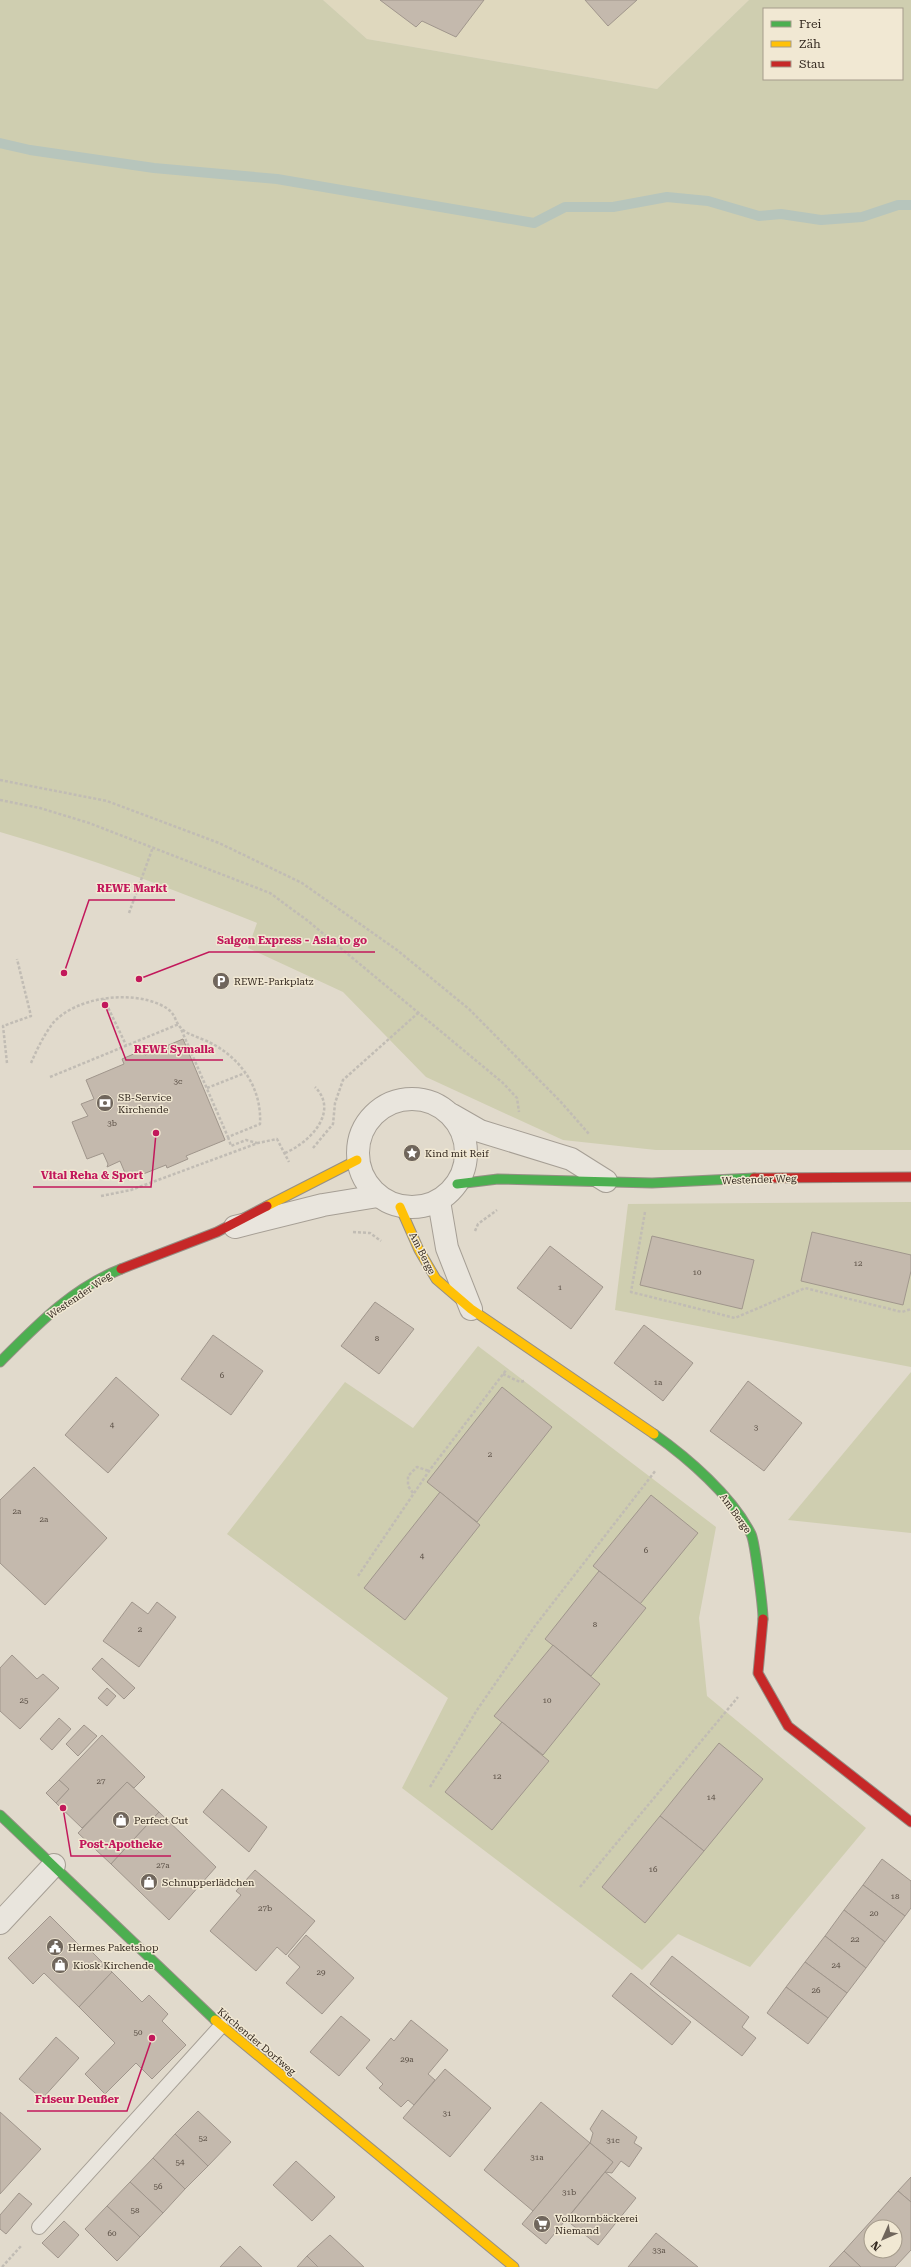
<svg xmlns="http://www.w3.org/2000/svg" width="911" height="2267" viewBox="0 0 911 2267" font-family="'Roboto Serif',serif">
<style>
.farmland{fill:#dfd8be}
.green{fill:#cfceb0;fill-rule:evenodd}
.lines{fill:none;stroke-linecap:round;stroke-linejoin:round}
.stream{stroke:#b7c5bc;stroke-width:10}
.building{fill:#c4b9ad;stroke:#a0968c;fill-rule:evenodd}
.lane-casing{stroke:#a69f95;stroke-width:16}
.street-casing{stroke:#a69f95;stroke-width:24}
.fast-casing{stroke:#968f85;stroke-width:11}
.slow-casing{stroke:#968f85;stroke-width:11}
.jam-casing{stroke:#968f85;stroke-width:11}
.path{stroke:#c1bcb4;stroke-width:2.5;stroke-dasharray:3 2;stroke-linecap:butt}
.lane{stroke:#e9e5dd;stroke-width:14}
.street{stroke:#e9e5dd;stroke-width:22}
.fast{stroke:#4caf50;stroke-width:9}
.slow{stroke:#ffc107;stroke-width:9}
.jam{stroke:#c62828;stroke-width:9}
.labels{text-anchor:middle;stroke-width:3;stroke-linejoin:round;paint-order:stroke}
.number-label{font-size:8px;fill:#574c42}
.poi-label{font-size:10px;fill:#33281f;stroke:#f1e8d3;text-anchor:start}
.street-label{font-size:10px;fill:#33281f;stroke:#f1e8d3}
.leader{fill:none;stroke:#c2185b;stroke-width:1.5}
.callout-dot{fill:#c2185b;stroke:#f1e8d3;stroke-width:1.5}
.callout-label{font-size:11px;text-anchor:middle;font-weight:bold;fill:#c2185b;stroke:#f1e8d3;stroke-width:3;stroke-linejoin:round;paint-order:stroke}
</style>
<rect width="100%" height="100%" fill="#e1dacc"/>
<path class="farmland" d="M323,0H749L657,89L367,39Z"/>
<g class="green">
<path d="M0,0H323L367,39L657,89L749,0H911V1150H656L563,1140L426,1077L343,992L248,948L257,923C173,889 88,857 0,832ZM764,9H902V79H764Z"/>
<path d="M911,1202V1367L615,1310L628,1204Z"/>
<path d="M478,1346L716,1527L699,1618L707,1696L866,1828L750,1967L678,1934L642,1970L402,1788L448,1698L227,1534L345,1382L413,1428Z"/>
<path d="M911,1372V1533L788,1520Z"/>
</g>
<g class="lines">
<path class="stream" d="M0,143L30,150L154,168L277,179L534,223L565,207H613L667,197L708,201L759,216L781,214L821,220L862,217L898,205H911"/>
</g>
<g class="building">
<path d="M380,0H484L456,37L422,21L416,27Z"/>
<path d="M585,0H637L608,26Z"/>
<path d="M183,1039L225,1140L186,1156L188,1159L167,1168L166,1165L128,1180L120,1161L107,1167L108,1164L103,1153L87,1159L72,1122L88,1116L81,1104L94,1099L86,1080L124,1064L122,1059L143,1050L145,1055Z"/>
<path d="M812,1232L911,1255V1271L903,1305L801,1281Z"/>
<path d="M652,1236L754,1260L742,1309L640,1285Z"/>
<path d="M550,1246L603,1287L571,1329L517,1288Z"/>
<path d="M375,1302L414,1329L379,1374L341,1346Z"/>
<path d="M644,1325L693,1363L663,1401L614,1363Z"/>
<path d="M213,1335L263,1371L231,1415L181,1379Z"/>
<path d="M116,1377L159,1415L108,1473L65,1435Z"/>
<path d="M748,1381L802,1423L764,1471L710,1431Z"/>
<path d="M502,1387L552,1427L477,1522L427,1482Z"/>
<path d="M34,1467L107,1538L45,1605L0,1563V1500Z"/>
<path d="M440,1492L480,1525L405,1620L364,1588Z"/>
<path d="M651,1495L698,1533L640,1604L593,1566Z"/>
<path d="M599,1571L646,1608L591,1676L545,1639Z"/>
<path d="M132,1602L148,1614L157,1602L176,1617L139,1667L103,1641Z"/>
<path d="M553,1645L600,1684L543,1755L494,1716Z"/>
<path d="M12,1655L37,1679L43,1674L59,1688L20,1729L0,1711V1668Z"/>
<path d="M102,1658L135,1688L124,1699L92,1669Z"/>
<path d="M107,1688L116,1696L107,1706L98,1698Z"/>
<path d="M59,1718L71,1729L52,1750L40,1739Z"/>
<path d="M502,1722L549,1761L492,1830L445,1792Z"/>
<path d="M84,1725L97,1736L78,1756L66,1744Z"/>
<path d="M102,1735L145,1777L134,1788L127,1782L82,1828L56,1803L69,1789L59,1780Z"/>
<path d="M719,1743L763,1779L704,1851L660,1816Z"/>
<path d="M59,1780L69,1789L56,1803L46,1793Z"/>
<path d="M127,1782L159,1812L111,1864L78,1833Z"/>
<path d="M222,1789L267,1827L249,1852L203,1812Z"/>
<path d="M159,1812L216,1867L169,1920L111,1864Z"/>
<path d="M660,1816L704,1851L645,1923L602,1887Z"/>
<path d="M882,1859L911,1881V1908L905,1916L863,1885Z"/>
<path d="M255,1870L315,1921L286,1955L277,1947L256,1971L210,1931L241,1895L236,1891Z"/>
<path d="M863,1885L905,1916L885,1942L844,1910Z"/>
<path d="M844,1910L885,1942L866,1968L825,1936Z"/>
<path d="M50,1916L82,1948L85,1945L112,1972L79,2007L44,1973L33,1984L8,1958Z"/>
<path d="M306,1935L354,1978L322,2014L286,1983L300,1967L288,1956Z"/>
<path d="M825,1936L866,1968L847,1993L805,1962Z"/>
<path d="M672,1956L749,2017L742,2027L756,2038L742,2056L650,1984Z"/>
<path d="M805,1962L847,1993L828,2018L786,1987Z"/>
<path d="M112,1972L142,2002L149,1995L168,2014L162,2021L186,2045L152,2079L136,2063L105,2094L85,2074L115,2043L79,2007Z"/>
<path d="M631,1973L691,2022L672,2045L612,1996Z"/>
<path d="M786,1987L828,2018L808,2044L767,2013Z"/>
<path d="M341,2016L370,2040L339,2076L310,2052Z"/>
<path d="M411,2020L448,2050L428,2074L435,2080L414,2105L408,2100L401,2107L379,2088L383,2084L366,2068L391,2038L394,2041Z"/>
<path d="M56,2037L79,2058L42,2099L19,2079Z"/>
<path d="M445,2069L491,2108L450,2157L403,2118Z"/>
<path d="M541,2102L590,2143L533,2211L484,2170Z"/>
<path d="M602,2110L637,2137L634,2143L642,2148L629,2167L621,2161L612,2173L605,2172L613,2162L590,2143L593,2133L590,2129Z"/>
<path d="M198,2111L231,2142L208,2166L175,2134Z"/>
<path d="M0,2112L41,2149L0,2194Z"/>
<path d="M175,2134L208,2166L185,2189L153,2158Z"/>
<path d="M590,2143L613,2162L546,2244L522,2224Z"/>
<path d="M153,2158L185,2189L163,2213L130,2182Z"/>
<path d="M296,2161L335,2197L312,2221L273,2185Z"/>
<path d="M605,2172L636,2198L598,2245L566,2220Z"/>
<path d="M911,2177V2202L898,2191Z"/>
<path d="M130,2182L163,2213L140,2237L107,2206Z"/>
<path d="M898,2191L911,2202V2250L895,2267H861L844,2251ZM871,2227H895V2251H871Z"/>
<path d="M19,2193L32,2204L6,2234L0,2229V2215Z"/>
<path d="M107,2206L140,2237L117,2261L85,2229Z"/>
<path d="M64,2221L79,2235L58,2258L42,2243Z"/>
<path d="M656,2233L698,2267H628Z"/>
<path d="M330,2235L364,2267H318L307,2256Z"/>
<path d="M240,2246L262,2267H220Z"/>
<path d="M844,2251L861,2267H829Z"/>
<path d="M307,2256L318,2267H297Z"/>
</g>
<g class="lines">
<defs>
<path id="lane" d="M39,2227L221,2026"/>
<g id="street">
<circle cx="412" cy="1153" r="54"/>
<path d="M452,1115L480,1131L571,1159L606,1181"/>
<path d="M439,1201L447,1248L471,1309"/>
<path d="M235,1227L323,1205L378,1196"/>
<path d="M0,1923L54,1865"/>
</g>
<g id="fast">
<path d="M457,1184L498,1179L652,1183L754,1178"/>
<path d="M0,1362C36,1326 72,1288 121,1269"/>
<path d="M654,1434C688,1458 732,1496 751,1534C755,1542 763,1608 763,1619"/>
<path d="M0,1815L215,2020"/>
</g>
<g id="slow">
<path d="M267,1206L357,1160"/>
<path d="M400,1207L419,1250L436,1279L471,1309L654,1434"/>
<path d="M215,2020L514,2267"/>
</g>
<g id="jam">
<path d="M754,1178L911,1177"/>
<path d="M121,1269L217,1232L267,1206"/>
<path d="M763,1619L758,1673L788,1726L911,1822"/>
</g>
</defs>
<use href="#lane" class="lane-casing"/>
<use href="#street" class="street-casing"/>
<use href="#fast" class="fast-casing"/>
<use href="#slow" class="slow-casing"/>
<use href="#jam" class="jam-casing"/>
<g class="path">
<path d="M0,780L107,801L219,843L302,883L397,950L469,1009L560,1101L589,1134"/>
<path d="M0,800L40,808L89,823L270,893L308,921L503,1083L517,1098L519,1112"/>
<path d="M129,913L153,847"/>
<path d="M104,999L126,1045"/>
<path d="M7,1063L3,1026L31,1016L17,959"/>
<path d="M31,1063C37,1049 44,1035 53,1023C76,997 130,990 161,1005C178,1013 173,1021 182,1029C188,1035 201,1038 209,1042C241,1058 262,1088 260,1124L228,1137L181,1029"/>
<path d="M50,1077L179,1024"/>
<path d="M207,1088L245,1073"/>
<path d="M228,1137L231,1146L246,1140L257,1143"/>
<path d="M313,1148L333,1124L335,1103L343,1080L418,1013"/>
<path d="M285,1153C309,1143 340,1112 315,1087"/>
<path d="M101,1196L131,1190L258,1143L277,1139L289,1162"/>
<path d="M645,1212L631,1292L735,1318L805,1288L902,1312L911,1309"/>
<path d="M475,1231L478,1224L497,1210"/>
<path d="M353,1232L370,1233L381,1241"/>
<path d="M503,1374L520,1382L524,1381"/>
<path d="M413,1493L408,1486V1476L417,1467L429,1471"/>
<path d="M358,1576L429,1471L507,1369"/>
<path d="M430,1787L477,1710L535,1626L656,1470"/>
<path d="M580,1887L738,1697"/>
<path d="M2,2267L22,2245"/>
</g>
<use href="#lane" class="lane"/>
<use href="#street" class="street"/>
<use href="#fast" class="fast"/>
<use href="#slow" class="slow"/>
<use href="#jam" class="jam"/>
</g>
<defs>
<symbol id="parking-disc" viewBox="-11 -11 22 22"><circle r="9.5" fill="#70665c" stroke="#f1e8d3"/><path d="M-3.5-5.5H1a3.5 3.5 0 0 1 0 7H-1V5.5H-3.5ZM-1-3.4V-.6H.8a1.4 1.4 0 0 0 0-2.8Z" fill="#fff"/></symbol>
<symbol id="bank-disc" viewBox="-11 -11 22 22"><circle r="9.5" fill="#70665c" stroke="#f1e8d3"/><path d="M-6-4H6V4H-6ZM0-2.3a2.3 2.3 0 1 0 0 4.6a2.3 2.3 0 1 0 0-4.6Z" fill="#fff"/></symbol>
<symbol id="sight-disc" viewBox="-11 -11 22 22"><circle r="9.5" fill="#70665c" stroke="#f1e8d3"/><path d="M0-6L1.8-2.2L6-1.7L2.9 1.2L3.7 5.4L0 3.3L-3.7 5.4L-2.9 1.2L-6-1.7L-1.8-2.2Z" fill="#fff"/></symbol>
<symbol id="shop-disc" viewBox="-11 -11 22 22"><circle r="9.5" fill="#70665c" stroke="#f1e8d3"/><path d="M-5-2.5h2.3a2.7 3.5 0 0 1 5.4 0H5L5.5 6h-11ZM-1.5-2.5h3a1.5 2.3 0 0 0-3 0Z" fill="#fff"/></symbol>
<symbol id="civic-disc" viewBox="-11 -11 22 22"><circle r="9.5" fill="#70665c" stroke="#f1e8d3"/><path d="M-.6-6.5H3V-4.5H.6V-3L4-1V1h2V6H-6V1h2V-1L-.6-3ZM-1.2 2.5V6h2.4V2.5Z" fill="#fff"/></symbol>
<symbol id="supermarket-disc" viewBox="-11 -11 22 22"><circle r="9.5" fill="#70665c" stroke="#f1e8d3"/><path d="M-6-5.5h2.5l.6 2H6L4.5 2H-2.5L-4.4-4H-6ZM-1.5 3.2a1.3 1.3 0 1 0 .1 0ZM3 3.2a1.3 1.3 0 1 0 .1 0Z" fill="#fff"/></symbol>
</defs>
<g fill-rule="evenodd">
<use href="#parking-disc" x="211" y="971" width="20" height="20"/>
<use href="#bank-disc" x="95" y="1093" width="20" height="20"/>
<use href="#sight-disc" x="402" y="1143" width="20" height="20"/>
<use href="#shop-disc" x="111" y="1810" width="20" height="20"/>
<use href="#shop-disc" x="139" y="1872" width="20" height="20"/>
<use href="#civic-disc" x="45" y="1937" width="20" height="20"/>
<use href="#shop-disc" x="50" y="1955" width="20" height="20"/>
<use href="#supermarket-disc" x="532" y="2214" width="20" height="20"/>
</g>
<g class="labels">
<g class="number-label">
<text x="178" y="1084">3c</text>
<text x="112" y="1126">3b</text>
<text x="858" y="1266">12</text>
<text x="697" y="1275">10</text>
<text x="560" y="1290">1</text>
<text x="377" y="1341">8</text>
<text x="222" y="1378">6</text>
<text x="658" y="1385">1a</text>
<text x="112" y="1428">4</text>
<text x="756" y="1430">3</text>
<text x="490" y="1457">2</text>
<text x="17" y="1514">2a</text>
<text x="44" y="1522">2a</text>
<text x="646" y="1553">6</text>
<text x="422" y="1559">4</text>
<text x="595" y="1627">8</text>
<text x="140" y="1632">2</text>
<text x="24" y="1703">25</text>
<text x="547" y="1703">10</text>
<text x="497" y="1779">12</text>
<text x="101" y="1784">27</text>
<text x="711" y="1800">14</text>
<text x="163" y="1868">27a</text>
<text x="653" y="1872">16</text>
<text x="895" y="1899">18</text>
<text x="265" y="1911">27b</text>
<text x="874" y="1916">20</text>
<text x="855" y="1942">22</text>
<text x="836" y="1968">24</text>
<text x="321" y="1975">29</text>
<text x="816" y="1993">26</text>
<text x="138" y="2035">50</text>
<text x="407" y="2062">29a</text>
<text x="447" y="2116">31</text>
<text x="203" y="2141">52</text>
<text x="613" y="2143">31c</text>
<text x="537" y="2160">31a</text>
<text x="180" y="2165">54</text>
<text x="158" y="2189">56</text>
<text x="569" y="2195">31b</text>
<text x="135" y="2213">58</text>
<text x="112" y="2236">60</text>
<text x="659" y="2253">33a</text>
</g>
<g class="poi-label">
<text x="234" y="985">REWE-Parkplatz</text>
<text x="118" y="1101">SB-Service<tspan x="118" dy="12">Kirchende</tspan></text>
<text x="425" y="1157">Kind mit Reif</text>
<text x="134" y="1824">Perfect Cut</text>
<text x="162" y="1886">Schnupperlädchen</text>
<text x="68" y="1951">Hermes Paketshop</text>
<text x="73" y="1969">Kiosk Kirchende</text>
<text x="555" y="2222">Vollkornbäckerei<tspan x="555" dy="12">Niemand</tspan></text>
</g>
<g class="street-label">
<text transform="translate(759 1179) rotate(-2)" y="4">Westender Weg</text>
<text transform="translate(423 1253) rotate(63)" y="4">Am Berge</text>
<text transform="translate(79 1295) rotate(-34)" y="4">Westender Weg</text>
<text transform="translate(736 1513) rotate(54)" y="4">Am Berge</text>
<text transform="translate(257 2041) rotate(40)" y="4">Kirchender Dorfweg</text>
</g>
</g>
<path class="leader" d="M64 973L89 900H175M139 979L209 952H375M105 1005L126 1060H223M156 1133L151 1187H33M63 1808L71 1856H171M152 2038L127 2111H27"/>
<g class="callout-dot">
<circle cx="64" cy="973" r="4"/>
<circle cx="139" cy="979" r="4"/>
<circle cx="105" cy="1005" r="4"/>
<circle cx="156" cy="1133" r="4"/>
<circle cx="63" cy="1808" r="4"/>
<circle cx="152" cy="2038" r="4"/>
</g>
<g class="callout-label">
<text x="132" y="892">REWE Markt</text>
<text x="292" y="944">Saigon Express - Asia to go</text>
<text x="174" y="1053">REWE Symalla</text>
<text x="92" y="1179">Vital Reha &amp; Sport</text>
<text x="121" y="1848">Post-Apotheke</text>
<text x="77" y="2103">Friseur Deußer</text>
</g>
<rect x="763" y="8" width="140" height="72" fill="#f1e8d3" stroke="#a59b8b"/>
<rect x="771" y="21" width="20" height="6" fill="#4caf50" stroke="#a59b8b"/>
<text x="799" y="28" font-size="12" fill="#33281f">Frei</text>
<rect x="771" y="41" width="20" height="6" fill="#ffc107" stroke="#a59b8b"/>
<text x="799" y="48" font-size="12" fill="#33281f">Zäh</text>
<rect x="771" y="61" width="20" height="6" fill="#c62828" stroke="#a59b8b"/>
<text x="799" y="68" font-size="12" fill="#33281f">Stau</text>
<g transform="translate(883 2239) rotate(225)"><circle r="19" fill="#f1e8d3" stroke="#a59b8b"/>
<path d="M0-3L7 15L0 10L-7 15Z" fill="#70665c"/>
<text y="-6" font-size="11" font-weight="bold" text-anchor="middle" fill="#33281f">N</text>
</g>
</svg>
